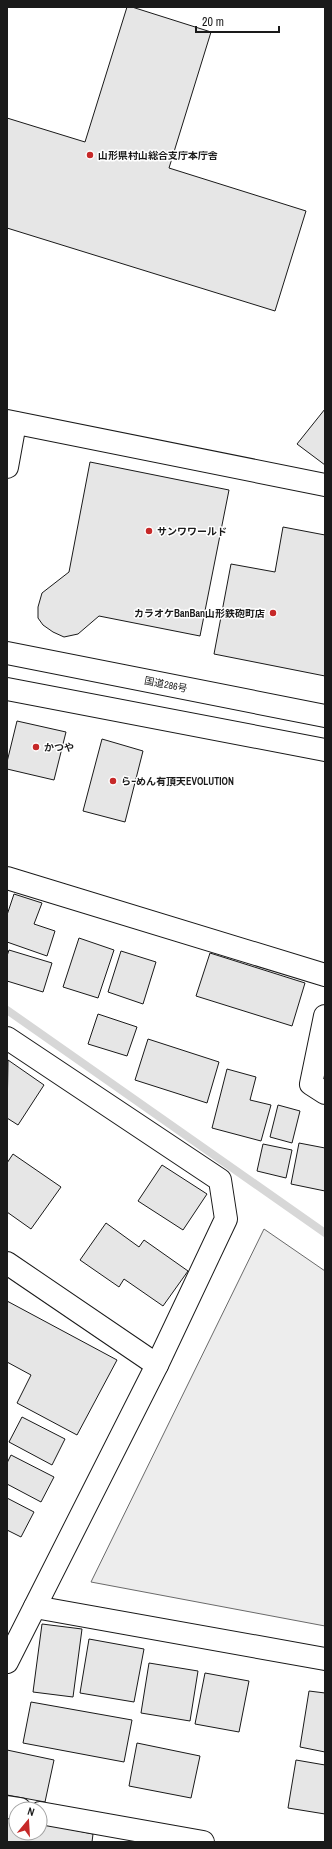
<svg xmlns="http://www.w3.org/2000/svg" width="332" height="1849" viewBox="0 0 332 1849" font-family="'Archivo Narrow','Noto Sans JP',sans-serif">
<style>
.built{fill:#ededed;stroke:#6a6a6a}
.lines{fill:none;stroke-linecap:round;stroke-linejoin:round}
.stream{stroke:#d7d7d7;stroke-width:8}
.building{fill:#e6e6e6;stroke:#1a1a1a}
.minor-casing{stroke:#1a1a1a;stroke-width:24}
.highway-casing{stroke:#1a1a1a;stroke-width:24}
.minor{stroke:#fff;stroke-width:22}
.highway{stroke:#fff;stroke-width:22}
.poi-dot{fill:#c62828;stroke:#fff;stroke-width:1.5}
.labels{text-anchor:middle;stroke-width:3;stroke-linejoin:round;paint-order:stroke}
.poi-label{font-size:10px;font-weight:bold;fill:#1a1a1a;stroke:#fff;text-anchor:start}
.street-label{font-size:10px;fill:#1a1a1a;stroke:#fff}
</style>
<rect width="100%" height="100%" fill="#fff"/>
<path class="built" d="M264,1229L325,1271V1626L91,1582Z"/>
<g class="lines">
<path class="stream" d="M7,1010L325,1233"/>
</g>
<g class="building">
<path d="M127,7H132L211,32L169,168L306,211L275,311L7,228V118L85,142Z"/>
<path d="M325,409V465L297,444Z"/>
<path d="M90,462L229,490L200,636L99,616L78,634L64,637L53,632L43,625L38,618V607L42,593L69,572Z"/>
<path d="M283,527L325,535V676L214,654L231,564L275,572Z"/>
<path d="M17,721L66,732L54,780L7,769V762Z"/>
<path d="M102,739L143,751L125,822L83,811Z"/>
<path d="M14,894L42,903L34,924L55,931L47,956L7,942V915Z"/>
<path d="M79,938L114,950L98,998L63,987Z"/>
<path d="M9,950L52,963L43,992L7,981V956Z"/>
<path d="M121,951L156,962L143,1004L108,992Z"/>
<path d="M210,953L305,983L292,1026L196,996Z"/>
<path d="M98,1014L137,1027L127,1056L88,1044Z"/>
<path d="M148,1039L219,1062L207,1103L135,1080Z"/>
<path d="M8,1060L44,1085L18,1125L7,1118Z"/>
<path d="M227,1069L256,1077L250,1100L271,1105L261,1141L212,1128Z"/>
<path d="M278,1105L300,1111L292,1143L270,1137Z"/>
<path d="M299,1143L325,1148V1191L291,1184Z"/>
<path d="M263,1144L292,1150L286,1178L257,1171Z"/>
<path d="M13,1154L61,1187L31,1229L7,1212V1163Z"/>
<path d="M162,1165L207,1194L183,1230L138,1201Z"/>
<path d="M106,1223L139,1247L144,1240L188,1271L163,1306L124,1279L119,1287L80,1260Z"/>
<path d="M7,1301L117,1360L77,1435L17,1403L31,1375L7,1362Z"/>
<path d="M22,1417L65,1439L52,1465L9,1442Z"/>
<path d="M11,1455L54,1477L41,1502L7,1484V1463Z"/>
<path d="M7,1498L34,1512L21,1537L7,1530Z"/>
<path d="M42,1624L82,1629L73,1697L33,1692Z"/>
<path d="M89,1639L144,1649L134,1702L80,1693Z"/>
<path d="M149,1663L198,1671L190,1721L141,1713Z"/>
<path d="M205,1673L249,1681L239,1732L195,1724Z"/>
<path d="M309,1691L325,1693V1752L300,1747Z"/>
<path d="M31,1702L132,1720L124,1762L23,1743Z"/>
<path d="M137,1743L200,1756L191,1798L129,1786Z"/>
<path d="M7,1750L54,1760L45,1802L7,1795Z"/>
<path d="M296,1760L325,1765V1814L288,1808Z"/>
<path d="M7,1817L16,1818V1833H40V1823L93,1834L92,1842H7Z"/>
</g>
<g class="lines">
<defs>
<g id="minor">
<path d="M7,421L325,485"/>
<path d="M7,467L15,423"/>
<path d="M7,878L325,975"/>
<path d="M325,1016L311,1084L325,1093"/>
<path d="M7,1038L220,1180L226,1219L157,1365L7,1662"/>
<path d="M7,1263L157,1365"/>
<path d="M35,1607L325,1659"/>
<path d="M7,1807L20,1809"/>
<path d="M40,1813L203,1842"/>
</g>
<g id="highway">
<path d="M7,653L325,716"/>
<path d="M7,689L325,750"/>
</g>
</defs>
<use href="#minor" class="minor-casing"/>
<use href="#highway" class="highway-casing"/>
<use href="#minor" class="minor"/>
<use href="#highway" class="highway"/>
</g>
<g class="poi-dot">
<circle cx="90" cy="155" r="4"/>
<circle cx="149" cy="531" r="4"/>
<circle cx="273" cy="613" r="4"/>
<circle cx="36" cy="747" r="4"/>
<circle cx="113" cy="781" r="4"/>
</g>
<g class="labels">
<g class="poi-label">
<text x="98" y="159">山形県村山総合支庁本庁舎</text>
<text x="157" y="535">サンワワールド</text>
<text x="265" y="617" text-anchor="end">カラオケBanBan山形鉄砲町店</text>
<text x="44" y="751">かつや</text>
<text x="121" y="785">らｰめん有頂天EVOLUTION</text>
</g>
<g class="street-label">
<text transform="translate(166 684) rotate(11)" y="4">国道286号</text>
</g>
</g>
<rect width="332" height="1849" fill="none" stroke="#1a1a1a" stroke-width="16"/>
<g transform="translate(28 1821) rotate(18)"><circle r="19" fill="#ffffff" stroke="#a3a3a3"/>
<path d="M0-3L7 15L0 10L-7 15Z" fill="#c62828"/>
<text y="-6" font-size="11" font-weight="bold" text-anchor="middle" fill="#1a1a1a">N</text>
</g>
<path d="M196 26v6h83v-6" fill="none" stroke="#1a1a1a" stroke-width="2"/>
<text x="202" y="26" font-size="12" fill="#1a1a1a" stroke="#ffffff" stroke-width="3" paint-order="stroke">20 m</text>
</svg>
